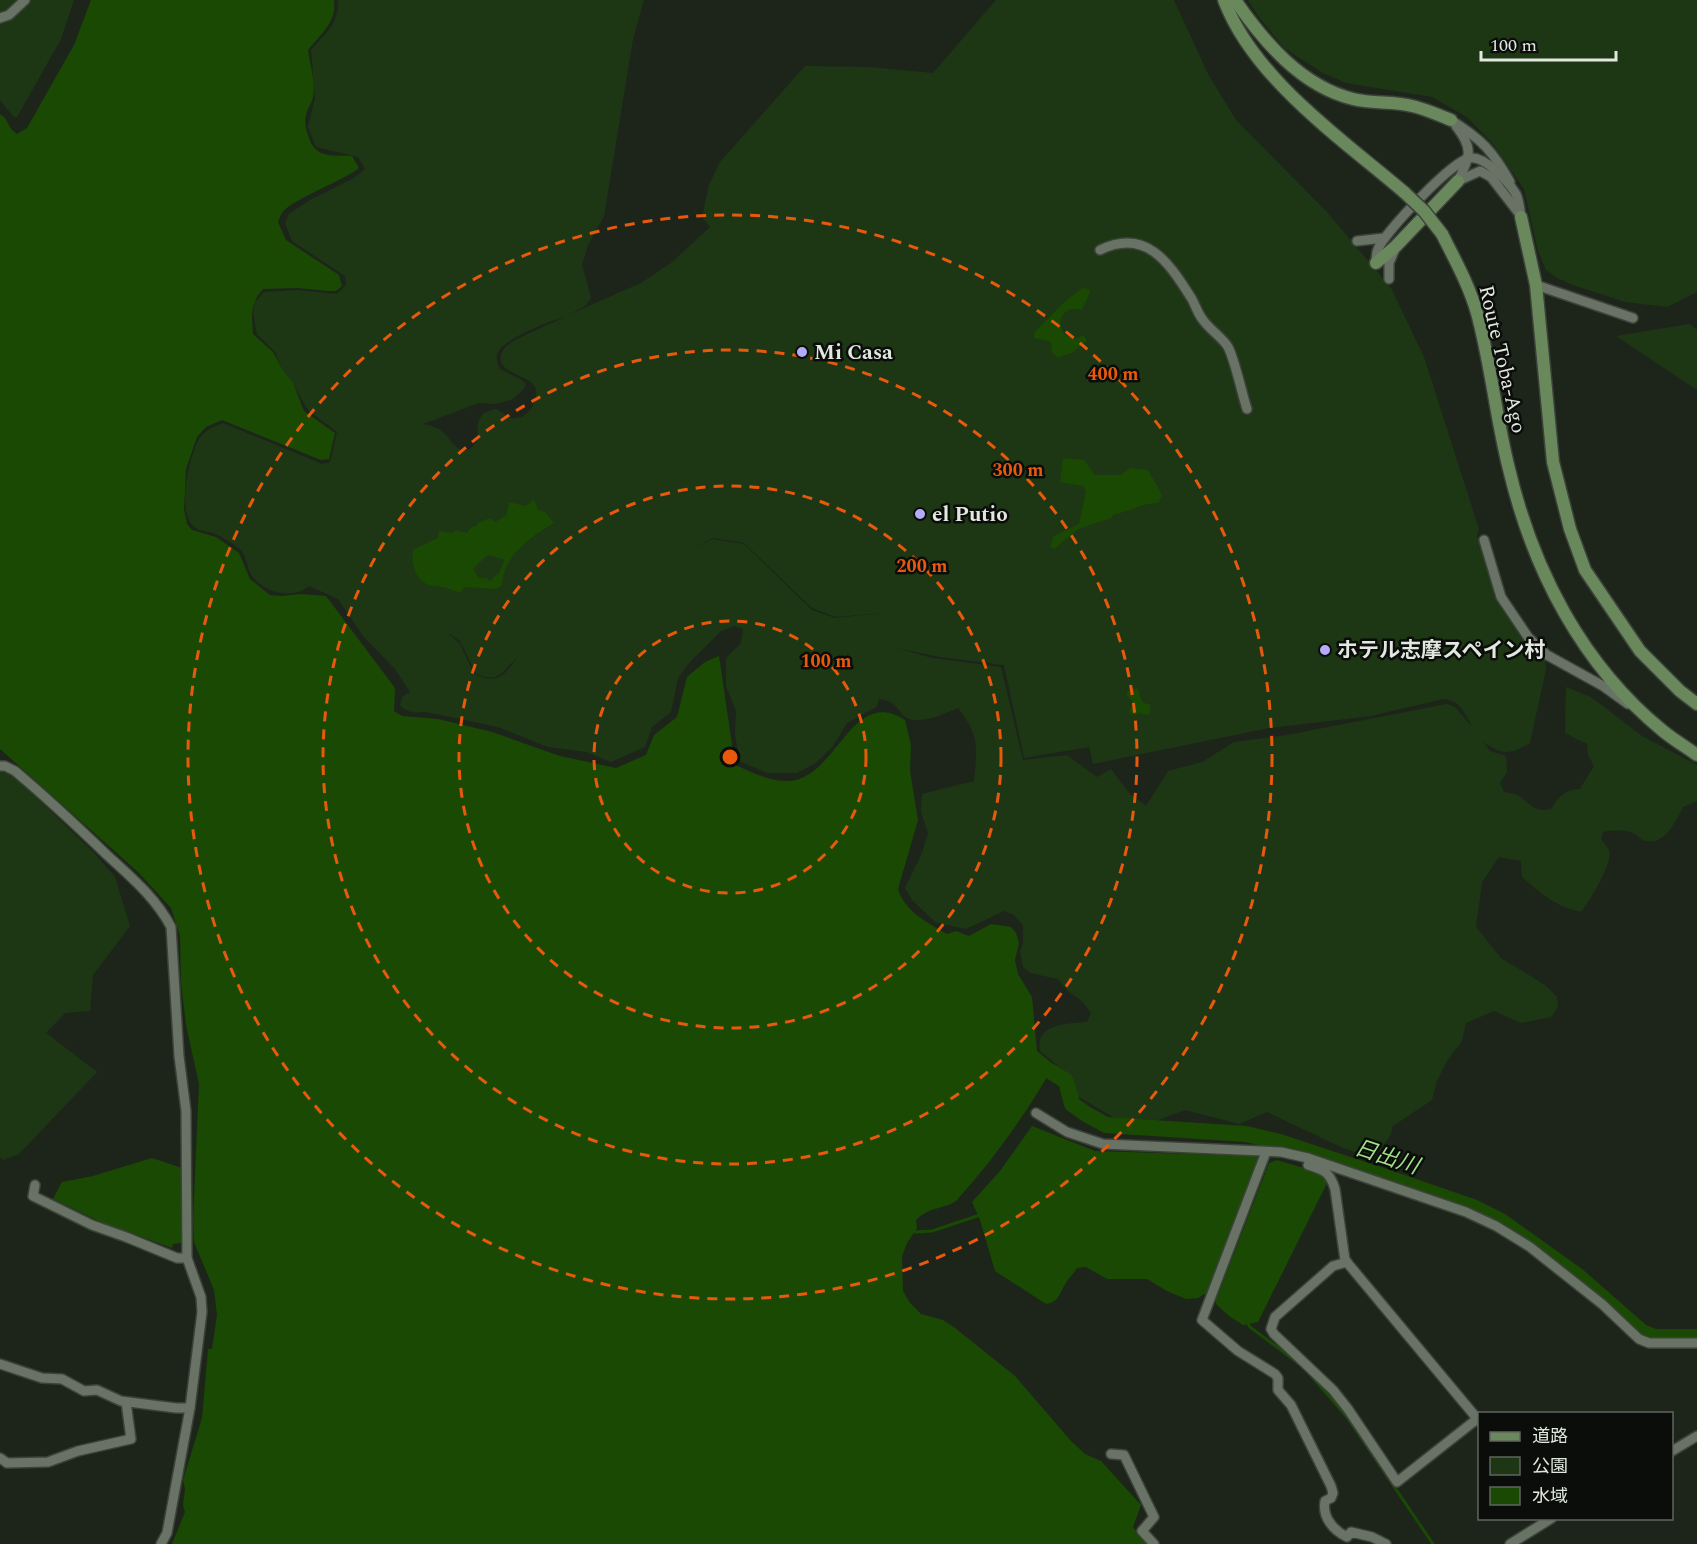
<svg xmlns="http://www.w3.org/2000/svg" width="1697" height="1544" viewBox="0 0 1697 1544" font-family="Spectral,'Noto Sans JP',serif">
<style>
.green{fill:#1d3714;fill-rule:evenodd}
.water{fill:#1a4904;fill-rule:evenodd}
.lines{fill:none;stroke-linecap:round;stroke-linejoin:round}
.stream{stroke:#1a4904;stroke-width:3}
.river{stroke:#1a4904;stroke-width:16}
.street-casing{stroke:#3c423a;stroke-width:12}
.secondary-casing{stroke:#3c423a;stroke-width:15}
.street{stroke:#687265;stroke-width:9}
.secondary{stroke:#69895d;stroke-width:12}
.secondary-bridge-casing{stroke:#3c423a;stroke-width:15;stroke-linecap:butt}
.secondary-bridge{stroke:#69895d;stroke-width:12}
.ring{fill:none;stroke:#e8590c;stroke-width:3;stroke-dasharray:10 8}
.poi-dot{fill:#b4acf9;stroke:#0a0d09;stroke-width:2}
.labels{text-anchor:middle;stroke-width:5;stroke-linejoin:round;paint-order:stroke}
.poi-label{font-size:21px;font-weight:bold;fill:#e2e7e0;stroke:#0a0d09;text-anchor:start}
.street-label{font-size:21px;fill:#e2e7e0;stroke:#0a0d09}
.water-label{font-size:22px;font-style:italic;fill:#9ee188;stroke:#0a0d09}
.centre{fill:#e8590c;stroke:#0a0d09;stroke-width:3}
.ring-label{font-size:18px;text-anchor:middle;font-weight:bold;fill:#e8590c;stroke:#0a0d09;stroke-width:5;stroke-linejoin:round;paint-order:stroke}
</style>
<rect width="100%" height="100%" fill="#1d251b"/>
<g class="green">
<path d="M0,0H74L61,39L17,117H14L0,100Z"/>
<path d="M338,0H644L633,39L604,216L588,245L582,265L591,298L585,306L568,315L641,283L671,263L710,227L702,217L709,185L720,162L805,66L869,67L933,73L996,0H1174L1208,74L1236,120L1326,211L1391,288L1424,357L1479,529L1477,537L1484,547L1497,602L1545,656L1546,669L1530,743C1509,755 1503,755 1483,742L1490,751L1506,756L1507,772L1500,783L1504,792C1509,793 1515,793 1519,796C1531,804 1535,813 1551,809C1558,797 1566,789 1580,789L1594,766L1588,755L1587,744L1565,733L1566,687L1591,697L1642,736L1697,765V801L1683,807C1676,821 1664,848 1643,840C1640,839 1638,836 1635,834C1627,829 1612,830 1603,832L1601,839C1603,842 1608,847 1609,851C1613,864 1589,902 1581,912C1558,908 1540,893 1522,877L1521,861L1499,857L1482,882L1476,927L1501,958L1545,985L1557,997L1558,1007L1551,1017L1521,1023L1494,1011L1466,1023L1462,1041L1447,1061L1437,1081L1432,1100L1393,1126L1390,1136L1374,1158L1343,1148L1267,1112L1239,1124L1185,1110L1158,1120L1116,1119L1076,1095L1069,1075L1040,1051C1035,1023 1067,1024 1087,1022L1091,1013L1083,1002L1068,991L1058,979L1030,973L1023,967L1020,952L1023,943V925L1014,915L1004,911L966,929L935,922L912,900L905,888L922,853L928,833L921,812L922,794L974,781C977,748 980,736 958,708C944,714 914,728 902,714C895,705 891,700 879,699L876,707L847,723L833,746L816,763L797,773H767L739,761L735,733L736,711L726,686V658L741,643L743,629L735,626L721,631L689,663L678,678L671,712L652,727L645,747L611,762L586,752L548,747L498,727L426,712C415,713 407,713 400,705L402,697L410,692L395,669L363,636L338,599L309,586C292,600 265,593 252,576C247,569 247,557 241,550C238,547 222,537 218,535C211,531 199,532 193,526C177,510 189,458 198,441C203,431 213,427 223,423L322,464L330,462L337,432L308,410L294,386L285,376L275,352L257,334L253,313L254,303L264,292L297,290L337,294L346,285L345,276L292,241L285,223L289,214L310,200L354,178L365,169L358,157L316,147L308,127L315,98L311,50C325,34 340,22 338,0ZM564,317C552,324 508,340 503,350C491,374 528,373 535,387C541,400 526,422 511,418C506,417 502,411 495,409L484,413C472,426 482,434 475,444C463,460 452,442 445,434C439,428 432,426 423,424L479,403L496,404L513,399L524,389L526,384L522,380L500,369C498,365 496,360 497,355C501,339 548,322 564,317ZM712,538L744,543L812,608L836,617L882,613L835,618L812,610L744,544L712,539L692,550ZM448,633L460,641L476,674C501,684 501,671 517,658C503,677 497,684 474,674L460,644ZM897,648L940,657L1004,665L1024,758L1089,747L1093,764L1269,728L1371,716L1443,699C1461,700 1465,714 1473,728L1455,707L1447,704L1287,735L1234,742L1202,762L1168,771L1146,806L1129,793L1111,769L1097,777L1067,755L1023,760L1001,667L932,658Z"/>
<path d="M1248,0H1697V292L1667,307L1625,302L1573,285L1557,278L1546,270L1538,251L1524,189L1493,144L1467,117L1432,97L1346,83L1323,73L1284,48L1258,16Z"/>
<path d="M1690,324L1697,330V390L1616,336Z"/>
<path d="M0,762L95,854L115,877L130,926L93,975L90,1011L65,1013L46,1033L97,1072L19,1154L3,1160L0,1157Z"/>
</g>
<g class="water">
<path d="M91,0H334C337,22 321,34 308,50C310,65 316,82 313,97C312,103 307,109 306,115C304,123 306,130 309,138C316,159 333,155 352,156L359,168C341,182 292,199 282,213C280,216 279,219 278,222L286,240L339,275L342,286L336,291H328L297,288L263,289C249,305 252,315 253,334L273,352L284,372L293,383L304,411L335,433L329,459L321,460L222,420L206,427L197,437L186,469L184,509L187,524L192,530L216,537L239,553L250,579L270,595L282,596L300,594L326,596L395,688L394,711L402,716L438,719L492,732L560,756L616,768L646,755L654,735L677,717L687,677L705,662L719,656L735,765C752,772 776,785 796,780C839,769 854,687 905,720L911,745L910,771L918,820L898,889C905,912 928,923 947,934L956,931L969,936L991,924L1011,927L1016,933L1019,943L1015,960L1018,974L1032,997L1037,1051L1054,1065C1026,1114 994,1159 956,1201C942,1210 930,1206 916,1220L917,1228L907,1243L902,1256L903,1291L910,1303L921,1314L943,1320L955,1328L1015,1376L1071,1441L1085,1454L1101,1461L1141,1505L1133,1527L1147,1544H172L185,1512L183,1505L185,1489L183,1480L202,1418L208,1349H212L217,1315L214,1290L194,1242L193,1219L199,1084L186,1025L181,982L180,935L171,908L138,872L0,749V114C9,119 7,128 17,134L27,128L74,45Z"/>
<path d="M1083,288L1089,289L1090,292L1082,310C1065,304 1054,320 1065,335L1076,339L1084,335L1087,341L1073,352L1058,358L1051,351L1052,345L1049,341L1034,338V333C1050,317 1064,300 1083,288Z"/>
<path d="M1063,458L1084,460L1095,475H1120L1131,468L1148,470L1162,495L1158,503C1141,503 1131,512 1114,514L1111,518L1078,529L1054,549L1050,546L1054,536L1079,524L1086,491L1083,486L1060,482Z"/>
<path d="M534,500L538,510L545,512L554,523C531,536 503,556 502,585L496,589L464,587L461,592C454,592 450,588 443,587C438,586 430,587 425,583C414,576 410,560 414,549L438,538L439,531L453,533L455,530L467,533L471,527L476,526L478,523L490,518L495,522L507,515L509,502L525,506ZM490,555L505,560L499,573L496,575L490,581L486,578H479L473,569L485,557Z"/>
<path d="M1131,688L1138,689L1142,702L1150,705V713L1147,715L1140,713L1135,715L1130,714V709L1133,703L1126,694Z"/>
<path d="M1032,1126L1095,1151L1254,1156L1261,1159L1209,1295L1204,1294L1198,1298L1186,1299L1167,1291L1147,1279H1107L1086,1267L1077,1268C1074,1273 1070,1277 1067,1281C1060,1291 1060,1302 1046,1304L995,1271L980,1220L972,1202L1000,1171Z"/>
<path d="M152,1158L182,1168L181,1243L173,1244L172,1248L101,1222L53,1199L62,1182L93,1176Z"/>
<path d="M1277,1160L1320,1173L1329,1179L1258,1322L1243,1325L1229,1316L1216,1304V1300L1269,1163Z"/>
</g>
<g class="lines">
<g class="stream">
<path d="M915,1232L932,1231L980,1215"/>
<path d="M1247,1322L1250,1327L1298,1363"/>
<path d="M1307,1371L1347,1417L1433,1544"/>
</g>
<path class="river" d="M1050,1071L1066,1081L1072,1104L1086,1114L1106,1125L1246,1134L1280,1142L1389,1178L1473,1207L1501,1221L1578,1276L1642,1332L1654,1337H1697"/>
<defs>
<g id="street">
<path d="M0,18L9,15L25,0"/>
<path d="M1451,120C1481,139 1493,151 1510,182"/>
<path d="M1456,126C1474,149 1470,156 1458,181"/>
<path d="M1458,181L1480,171L1491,177L1518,212"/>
<path d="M1357,241L1384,238"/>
<path d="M1100,250C1145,228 1168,261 1190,296C1195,303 1197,313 1203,320C1210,330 1222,337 1228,347C1235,360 1242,394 1247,409"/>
<path d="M1376,263C1376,258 1376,253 1378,249C1384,233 1454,159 1470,158C1485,156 1508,181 1516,194C1519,200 1520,210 1521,217"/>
<path d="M1389,279V263L1395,249"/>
<path d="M1536,285L1633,318"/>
<path d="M1484,540L1501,597L1528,637L1547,655L1603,686L1628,704"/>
<path d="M0,766H5L15,771C47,798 77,826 107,855C131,877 156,898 171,927L179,1056L186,1111L187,1258L201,1297L202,1312L190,1408L167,1533L161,1544"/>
<path d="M1036,1113L1067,1132L1103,1144L1281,1152L1308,1158L1466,1212L1496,1226L1530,1247L1602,1304L1639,1339L1649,1343H1697"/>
<path d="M1266,1152L1202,1320L1238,1351L1275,1374L1278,1378V1390L1291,1405L1331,1486L1333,1493L1331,1498L1325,1501C1322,1517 1333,1530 1347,1537L1351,1532L1372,1537L1386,1544"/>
<path d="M1308,1165C1324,1170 1330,1172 1335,1189L1345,1260L1480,1422"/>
<path d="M35,1185L33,1196L92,1225L126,1237L177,1258H187"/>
<path d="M1347,1262L1333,1266L1275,1317L1271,1329L1274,1334L1333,1390L1348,1409L1397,1482L1477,1419"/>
<path d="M0,1364L42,1378L62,1379L84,1391L97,1390L121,1401L176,1408H190"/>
<path d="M1672,1451L1697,1436"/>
<path d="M1111,1454L1124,1455L1154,1517L1142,1531L1154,1544"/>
<path d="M0,1458L7,1463L48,1462L78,1451L131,1439L126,1402"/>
<path d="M1510,1544L1552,1518"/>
</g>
<g id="secondary">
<path d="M1224,0C1254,79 1342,139 1405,193"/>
<path d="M1235,0C1264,42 1301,86 1353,99C1372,104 1393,101 1412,106C1425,109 1439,115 1451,120"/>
<path d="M1521,217L1536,285L1553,462L1570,529L1585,570L1640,651L1680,691L1697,704"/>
<path d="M1442,234C1455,260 1469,285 1477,313C1491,364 1496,418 1509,469C1533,570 1582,665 1663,731C1674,740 1686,747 1697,755"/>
<path d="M1376,263L1396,246L1458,181"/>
</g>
</defs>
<use href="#street" class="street-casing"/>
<use href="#secondary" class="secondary-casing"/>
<use href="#street" class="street"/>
<use href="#secondary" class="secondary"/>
<defs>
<path id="secondary-bridge" d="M1405,193L1424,211L1442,234"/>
</defs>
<use href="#secondary-bridge" class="secondary-bridge-casing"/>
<use href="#secondary-bridge" class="secondary-bridge"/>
</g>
<g class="ring">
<circle cx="730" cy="757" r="136"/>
<circle cx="730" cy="757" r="271"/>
<circle cx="730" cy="757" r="407"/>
<circle cx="730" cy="757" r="542"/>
</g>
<g class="poi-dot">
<circle cx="802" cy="352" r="6"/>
<circle cx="920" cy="514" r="6"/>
<circle cx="1325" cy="650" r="6"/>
</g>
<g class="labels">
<g class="poi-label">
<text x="814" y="359">Mi Casa</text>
<text x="932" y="521">el Putio</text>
<text x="1337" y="657">ホテル志摩スペイン村</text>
</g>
<g class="street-label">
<text transform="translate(1503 359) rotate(77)" y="7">Route Toba-Ago</text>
</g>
<g class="water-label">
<text transform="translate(1387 1156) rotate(18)" y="8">日出川</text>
</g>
</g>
<circle cx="730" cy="757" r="9" class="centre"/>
<g class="ring-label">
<text x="1113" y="380">400 m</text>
<text x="1018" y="476">300 m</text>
<text x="922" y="572">200 m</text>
<text x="826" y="667">100 m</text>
</g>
<rect x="1478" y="1412" width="195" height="108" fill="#0a0d09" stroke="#60645f" stroke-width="1.5"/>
<rect x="1490" y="1432" width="30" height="9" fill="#69895d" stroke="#60645f" stroke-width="1.5"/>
<text x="1532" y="1442" font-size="18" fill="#e2e7e0">道路</text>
<rect x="1490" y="1457" width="30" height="18" fill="#1d3714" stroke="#60645f" stroke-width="1.5"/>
<text x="1532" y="1472" font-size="18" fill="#e2e7e0">公園</text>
<rect x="1490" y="1487" width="30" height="18" fill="#1a4904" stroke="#60645f" stroke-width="1.5"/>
<text x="1532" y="1502" font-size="18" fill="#e2e7e0">水域</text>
<path d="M1481 51v9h135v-9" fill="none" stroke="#e2e7e0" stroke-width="3"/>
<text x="1490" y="51" font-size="18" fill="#e2e7e0" stroke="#0a0d09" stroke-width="4.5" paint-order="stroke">100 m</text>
</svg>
